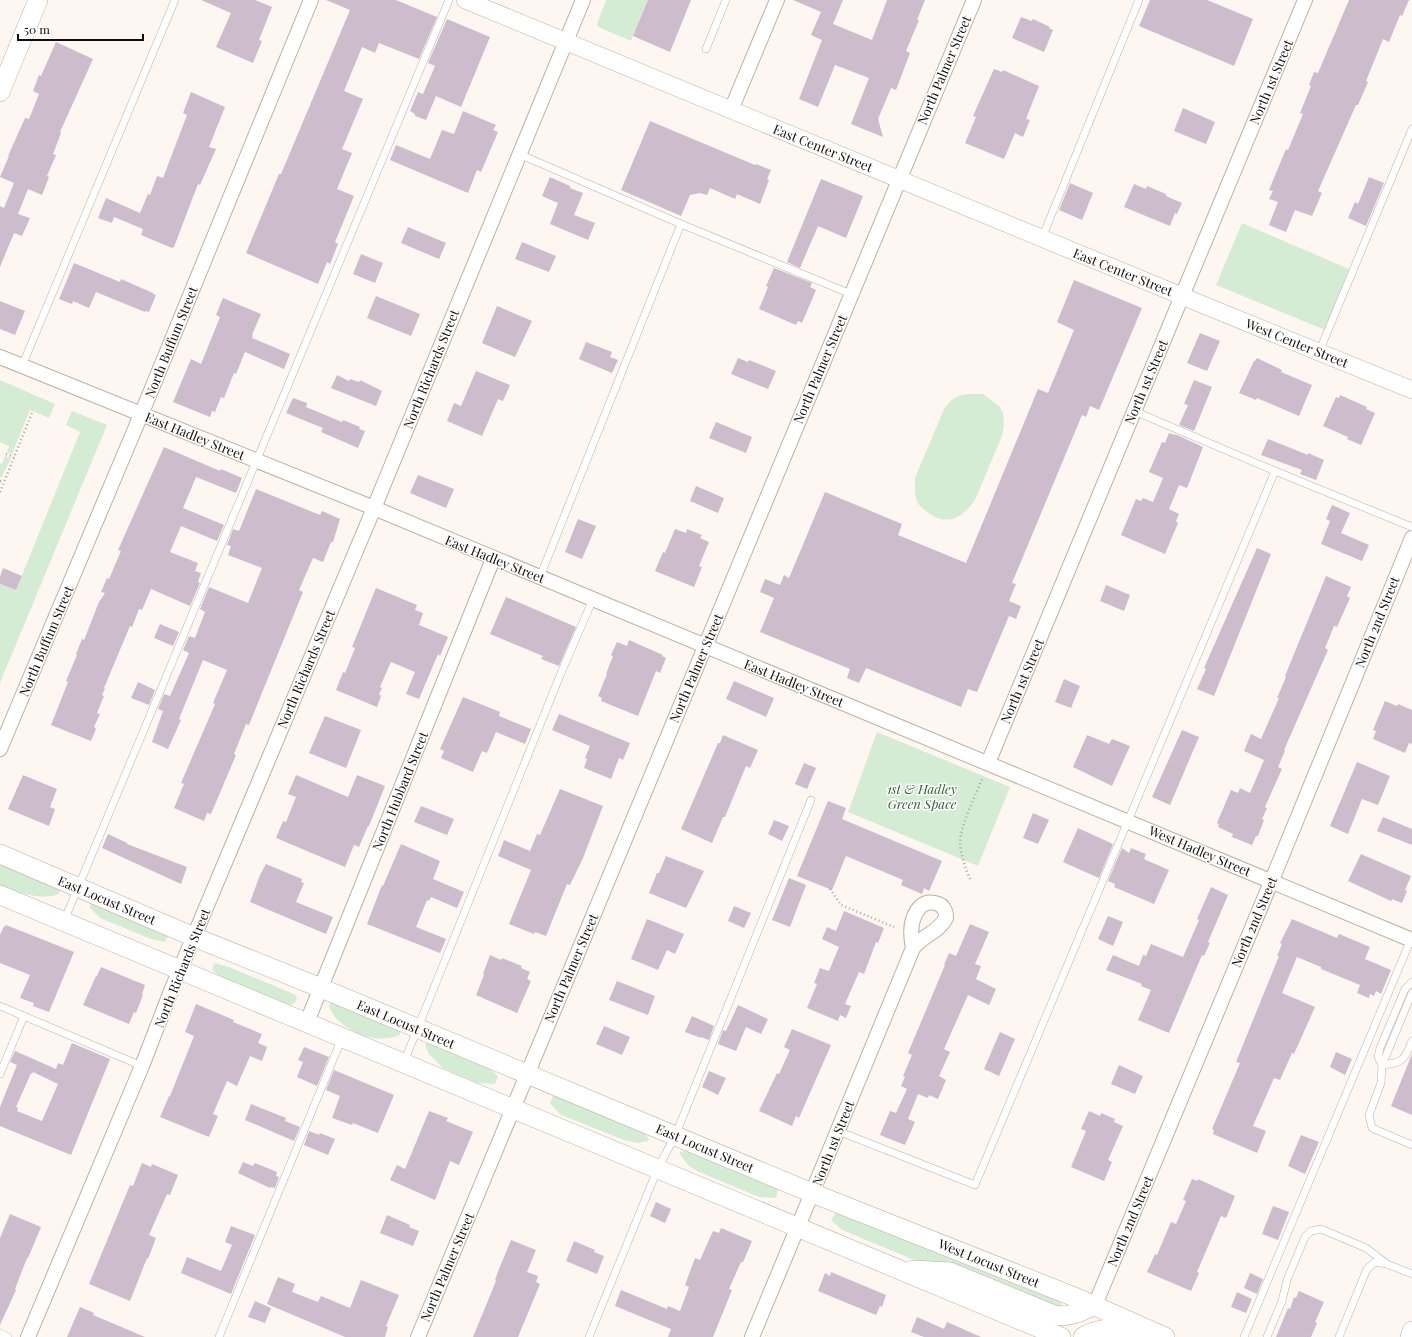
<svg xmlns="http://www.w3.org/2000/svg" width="1412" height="1337" viewBox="0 0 1412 1337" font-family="'Playfair Display',serif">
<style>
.green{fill:#d5ecd4}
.building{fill:#cdbccb;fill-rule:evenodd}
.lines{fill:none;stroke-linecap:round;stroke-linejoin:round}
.service-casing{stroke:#bfafa0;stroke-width:8}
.minor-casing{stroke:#bfafa0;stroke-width:16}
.tertiary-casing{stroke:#bfafa0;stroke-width:18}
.secondary-casing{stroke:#bfafa0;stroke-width:20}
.path{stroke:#aca6a0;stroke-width:2.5;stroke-dasharray:1 3;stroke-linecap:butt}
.service{stroke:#fff;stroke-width:7}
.minor{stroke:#fff;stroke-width:14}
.tertiary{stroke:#fff;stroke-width:17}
.secondary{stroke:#fff;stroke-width:19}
.labels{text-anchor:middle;stroke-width:3;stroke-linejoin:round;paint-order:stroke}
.street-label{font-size:13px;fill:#120d08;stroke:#fff}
.park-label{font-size:13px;font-style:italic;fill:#2f6232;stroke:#fff}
</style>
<rect width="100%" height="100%" fill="#fef7f1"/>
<g class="green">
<path d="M606,0H648L631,41L598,27L597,24Z"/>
<path d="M1242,223L1349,269L1325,330L1216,285Z"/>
<path d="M0,380L55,404L49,418L30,410L12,454L7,452L9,446L0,442Z"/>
<path d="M970,394H983L999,406L1003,413L1004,425L1002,436L975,500C963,518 947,527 927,512C924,509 918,505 917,501C914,494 915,485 915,478L944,409C953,398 956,395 970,394Z"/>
<path d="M72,411L107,425L0,683V584L16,590L80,432L66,425Z"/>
<path d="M5,456L11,458L2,477H0V463L2,464Z"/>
<path d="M877,732L1010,787L978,866L848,812Z"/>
<path d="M0,864L56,887L60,891L59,894C38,901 19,892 0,885Z"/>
<path d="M92,902L163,932L168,936L165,942L151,939L100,918L90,908V904Z"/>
<path d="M214,963L226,966L294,994L297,997L295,1003L290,1005L221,977L212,970Z"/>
<path d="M331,1002L400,1030V1035C378,1044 353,1035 337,1019C333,1016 331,1010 329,1006Z"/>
<path d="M428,1041L488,1067L498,1076L495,1084L477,1083L443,1068L429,1054L425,1045Z"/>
<path d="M553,1096H565L641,1129L649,1139L648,1141L638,1143L624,1140L561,1115L550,1103Z"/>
<path d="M691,1150L778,1189L776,1198L759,1197L699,1172L689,1166L681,1156L679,1152Z"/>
<path d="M836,1212L1055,1298L1062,1304L1059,1310L924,1264L842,1230L831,1220Z"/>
</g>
<g class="building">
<path d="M201,0H255L272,7L259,40L262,41L253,63L216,47L231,13Z"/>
<path d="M326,0H396L437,17L419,59L379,43L375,53L362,47L344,91L363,99L342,149L352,153L337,189L354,196L335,242L338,244L330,264L327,262L318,284L246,253L279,174H281L350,10Z"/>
<path d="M648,0H691L670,52L633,36Z"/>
<path d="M793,0H843L833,24L872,40L887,0H925L917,20H919L906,51L910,53L896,90L891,88L878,119L883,137L851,124L869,78L835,65L818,107L799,99L822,40L811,35L821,12Z"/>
<path d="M1150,0H1207L1253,19L1234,66L1139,26Z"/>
<path d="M1349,0H1409L1402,16L1400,15L1389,42L1383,39L1366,81L1368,82L1358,105H1356L1318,191L1322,193L1312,216L1295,210L1286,232L1269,225L1278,202L1269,199L1273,191L1269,190L1286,149L1288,150L1303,114L1300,113L1311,86L1309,85L1314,72L1318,73Z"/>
<path d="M1021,17L1032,21L1033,19L1050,27L1049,28L1053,30L1044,52L1012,38Z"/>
<path d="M447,19L490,37L461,107L436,96L426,120L415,116V114L410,111L418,92L423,94L435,66L428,63Z"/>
<path d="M56,42L93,59L60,132L61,133L53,154L56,155L47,176L49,177L42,195L28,189L18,214L30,218L22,236L14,233L0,267V206L4,208L14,183L0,177L9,156H8L25,118L29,119L39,94L33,91L39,75L41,76Z"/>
<path d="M994,69L1002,72L1003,70L1039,86L1026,119L1030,120L1023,137L1015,133L1004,159L965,143L976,117L973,116Z"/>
<path d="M191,92L225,107L209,147L216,149L200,185L198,184L174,247L172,248L141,235L143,229L114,217L112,223L98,218L106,198L140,213L148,194L150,195L157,176L163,178L187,115L183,113Z"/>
<path d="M1183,108L1215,122L1206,144L1174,131Z"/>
<path d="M463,111L496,125L493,130L498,132L481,172L477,170L468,193L390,160L396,145L430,159L442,130L454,134Z"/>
<path d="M650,121L755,165L756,164L771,170L767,179L769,180L760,204L737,194L735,199L710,188L707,195L700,193L690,195L681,216L621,190Z"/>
<path d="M550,177L570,186V188L583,193L574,215L595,223L588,240L550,224L558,203L542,196Z"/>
<path d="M1369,177L1384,183L1366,226L1348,218L1355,202L1358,204Z"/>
<path d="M821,179L863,196L846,238L818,226L800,268L787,262Z"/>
<path d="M1070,183L1093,193L1082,220L1059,210Z"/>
<path d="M1134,184L1146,189L1147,186L1166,194V196L1182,203L1177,214L1175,213L1170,226L1124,207Z"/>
<path d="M408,227L446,243L439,259L401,243Z"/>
<path d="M522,242L556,256L549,272L515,259Z"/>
<path d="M361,254L383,263L375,283L353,274Z"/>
<path d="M74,263L120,282L121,279L153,293V294L156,295L149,312L146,311L145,312L96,292L89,308L73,301L72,304L59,299Z"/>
<path d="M774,268L812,283L810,287L816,290L802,323L798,321L796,325L759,309L768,287L766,286Z"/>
<path d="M1074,280L1142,308L1099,410L1090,406L1086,417L1082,415L1012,583L1016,584L1009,601L1021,606L1016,619L1009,616L977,692L968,689L961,707L866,668L859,683L847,678L850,669L760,632L774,598L760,592L765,579L780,585L784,575L789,578L825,492L902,524L898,535L966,563L1038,389L1048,393L1074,330L1057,322Z"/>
<path d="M376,296L420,314L411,336L367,318Z"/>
<path d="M223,298L261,314L252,335H253L252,338L290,354L284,369L245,352L236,374L234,373L224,398L221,397L215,412L212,411L210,417L173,402L191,359L201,364L220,317L216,315Z"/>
<path d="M0,301L25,311L15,335L0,329Z"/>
<path d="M497,306L532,321L515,357L482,343Z"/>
<path d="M1200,333L1220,341L1207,371L1187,363Z"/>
<path d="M586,342L612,352L610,357L618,360L612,373L579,359Z"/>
<path d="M738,358L748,362L749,360L776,371L768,389L731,374Z"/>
<path d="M1257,358L1282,370L1281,372L1312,385L1299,416L1257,398L1256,400L1239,393L1254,361H1255Z"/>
<path d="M476,371L510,385L503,401L498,399L482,436L447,421L454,403L461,406Z"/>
<path d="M337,375L349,381L350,379L359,382L360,380L382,391L376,406L331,388Z"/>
<path d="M1194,380L1212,387L1194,431L1179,425L1188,405L1184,404Z"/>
<path d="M1340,395L1367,407L1366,409L1375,413L1361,445L1347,439L1348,437L1323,426L1336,397L1339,398Z"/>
<path d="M293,398L307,403L306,407L342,422L343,420L360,427L359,429L365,431L358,448L321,432L323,428L286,413Z"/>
<path d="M716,422L752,437L746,453L709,438Z"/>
<path d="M1169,433L1175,435V434L1203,447L1187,488L1179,485L1169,509L1179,514L1176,521L1178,523L1165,554L1121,535L1136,499L1141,501L1143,498L1153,502L1163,478L1149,472L1162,442L1165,443Z"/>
<path d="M1268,439L1308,455V453L1324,460L1316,480L1300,474L1302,470L1261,455Z"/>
<path d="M164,447L220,471L221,469L242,478L236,493L196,477L183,508L224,525L217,541L181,526L170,552L198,563L195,571L201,573L198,582L200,583L190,606L151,589L142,610L139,609L132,627L130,626L104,688H105L102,695L104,696L97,713L100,714L94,727L96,729L91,741L51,725L68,682L66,681L77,655L76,654L82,639L84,640L99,602L105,593L101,592L107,578L109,579L121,551L118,550Z"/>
<path d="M418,475L454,489L446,508L410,493Z"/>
<path d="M696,486L724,498L718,513L690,501Z"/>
<path d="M256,489L320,515L322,511L340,519L333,542H331L323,562L313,558L299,590L303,592L255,710L249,725L246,724L234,754L236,755L211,814L207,813L204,821L174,808L184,784L181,783L215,704L213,703L227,670L203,660L179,719L181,720L168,749L152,742L163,711L158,709L164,694L170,696L189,653L183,650L189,636L195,638L205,612L200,609L209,587L248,603L262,568L228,555L231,546L227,545L233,529L239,531Z"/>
<path d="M1332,505L1350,513L1341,533L1369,545L1362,561L1321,544L1330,521L1326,519Z"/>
<path d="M578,519L596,526L582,559L565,552Z"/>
<path d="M675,529L686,533L687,529L702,535L700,538L709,542L699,566L702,567L694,587L655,571L663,552L665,553Z"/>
<path d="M1257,548L1271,554L1214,696L1197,689L1206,669L1204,668Z"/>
<path d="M3,568L22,576L16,590L0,584V577Z"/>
<path d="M1326,576L1351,587L1347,596L1350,598L1337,627L1334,626L1325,648L1328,650L1284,750L1285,751L1278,767L1282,769L1265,807L1267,808L1262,819L1264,820L1258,836H1256L1252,845L1232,837L1233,834L1218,827L1219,824L1217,823L1231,790L1238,793L1240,788L1250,793L1264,760L1244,751L1251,734L1261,739L1279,698H1277L1286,677L1285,676Z"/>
<path d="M1106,585L1130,595L1124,611L1100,601Z"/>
<path d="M376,588L417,605L415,610L423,613L419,625L448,637L440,656L438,654L419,699L406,694L415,672L391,662L380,687L382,688L379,694L381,696L377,707L336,690L343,672L345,673L355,648L352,647Z"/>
<path d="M506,597L576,627L559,666L541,659L543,656L490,634Z"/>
<path d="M160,624L179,632L173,646L154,638Z"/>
<path d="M629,640L663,655L662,656L666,658L660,673L656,671L638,716L601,701L602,698L598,696L607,674H606L613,656L611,655L617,642L627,646Z"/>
<path d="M1064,679L1080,686L1071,708L1055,702Z"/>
<path d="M734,681L774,698L766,717L726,699Z"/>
<path d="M138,682L155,690L149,705L131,698Z"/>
<path d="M463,697L500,712L499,716L531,729L525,744L496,732L487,753L482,751L473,772L441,758L444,751L440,749Z"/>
<path d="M1385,701L1397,706L1398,704L1412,710V744L1409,743L1405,753L1373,739L1376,731L1373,730Z"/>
<path d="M559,714L630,743L623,760L619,758L611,779L584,768L587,759L585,758L590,746L552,730Z"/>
<path d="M325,716L361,730L346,768L309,753Z"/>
<path d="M1182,730L1199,737L1170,805L1152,797Z"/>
<path d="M723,735L758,750L750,768L746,766L725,817H723L712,843L681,829L718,743H720Z"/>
<path d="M1087,735L1109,744L1112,739L1130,746L1112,786L1073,767Z"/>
<path d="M1357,762L1390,776L1378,805L1362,799L1348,834L1330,826Z"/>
<path d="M804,763L816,768L807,789L795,784Z"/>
<path d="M23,775L57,789L50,807L55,809L49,826L8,809Z"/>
<path d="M296,775L348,797L357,775L385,786L369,826H368L359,847L354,845L345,867L276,838L283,821L286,822L296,797L288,794Z"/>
<path d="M560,789L603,806L583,858L570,885L567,884L546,936L535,932L534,934L509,924L531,870L498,856L504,840L530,851L537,834L540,835Z"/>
<path d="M828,801L846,808L842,819L942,861L929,891L924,888L922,894L901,885L903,880L846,856L832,890L797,876Z"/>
<path d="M421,806L454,819L447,835L414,822Z"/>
<path d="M1033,813L1049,820L1038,844L1023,838Z"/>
<path d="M1383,817L1412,829V845L1377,831Z"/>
<path d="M774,820L789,826L782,841L768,834Z"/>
<path d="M1078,828L1113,844L1099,878L1063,862Z"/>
<path d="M108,834L127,843V844L187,867L181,884L102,848Z"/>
<path d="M401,844L440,861L433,879L464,892L457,908L431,897L429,901L427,900L416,927L446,939L440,953L367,924L382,885L383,886Z"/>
<path d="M1122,848L1129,853L1131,848L1146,854L1144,859L1146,860L1169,870L1154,904L1114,887L1115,884L1108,881Z"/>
<path d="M1361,854L1411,876L1405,890L1407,891L1402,903L1392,899L1391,901L1348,881Z"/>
<path d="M666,856L704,871L686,908L649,893L657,873H659Z"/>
<path d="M266,864L302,879L301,882L304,883L296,902L333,917L326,934L250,902L260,875Z"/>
<path d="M789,878L806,885L790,927L772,920Z"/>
<path d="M1211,887L1228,895L1208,942L1210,943L1204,956L1202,955L1169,1033L1138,1020L1151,990L1141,986L1142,984L1106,970L1113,955L1139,966L1143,955L1146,956L1151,944L1183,957L1199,920L1197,919Z"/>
<path d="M734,906L751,913L744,928L728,921Z"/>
<path d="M844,911L884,928L878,943L876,942L864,974L859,972L845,1004L851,1006L846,1018L840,1015L838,1021L807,1008L817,984L814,983L820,968L829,971L839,947L822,939L827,927L836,931Z"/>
<path d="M1108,916L1123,922L1113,946L1098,939Z"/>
<path d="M647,919L684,934L675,954L667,950L658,970L631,959Z"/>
<path d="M1292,919L1337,938L1339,934L1370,947L1365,959L1391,970L1381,994L1376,991L1374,996L1370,994L1369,998L1357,993L1360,985L1321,969V967L1297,957L1282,993L1315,1007L1294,1054L1292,1053L1280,1080L1274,1078L1253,1126L1266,1131L1257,1153L1213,1134L1214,1130L1212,1129L1240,1063L1236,1062L1279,956H1277L1282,944L1280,943Z"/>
<path d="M970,924L989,932L975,964L981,966L976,979L996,989L989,1005L968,995L944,1049L950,1052L939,1076L946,1080L938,1099L929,1095L928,1098L918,1094L908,1119L915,1122L905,1145L880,1135L890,1111L896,1113L907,1089L901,1086L905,1077L903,1076L912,1055L908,1053L945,965H944L949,953L956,956Z"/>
<path d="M6,925L74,952L49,1012L33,1006L34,1003L20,998L30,975L0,963V935L4,926L5,927Z"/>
<path d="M490,955L501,960L502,958L522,966L521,968L530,972L527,979L531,981L517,1013L476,995L484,975L483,974Z"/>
<path d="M101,967L145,985L142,994L143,995L136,1013L134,1012L129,1024L83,1005L96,976H97Z"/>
<path d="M617,981L655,996L648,1015L609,1000Z"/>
<path d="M196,1004L234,1020L233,1022L262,1034L258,1043L267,1047L262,1061L250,1056L237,1086L227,1081L213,1114L218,1116L209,1137L160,1117L169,1096H170L194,1036L185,1032Z"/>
<path d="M738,1005L768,1019L761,1034L746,1027L736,1051L718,1044L723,1030L726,1031Z"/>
<path d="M692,1016L714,1026L709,1040L701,1037V1038L685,1032Z"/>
<path d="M604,1026L630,1037L622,1055L596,1044Z"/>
<path d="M792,1029L831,1045L799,1118L796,1116L792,1126L759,1111L777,1073L779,1074L790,1050L784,1047Z"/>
<path d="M1000,1032L1015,1039L999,1076L984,1069Z"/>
<path d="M72,1043L110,1059L71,1155L0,1126V1107L17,1065L10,1062L15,1051L56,1069L58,1063L63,1065ZM33,1072L58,1084L42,1121L17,1111L18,1108L16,1107L31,1073L32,1074Z"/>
<path d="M304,1047L329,1057L317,1086L297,1077L303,1062L298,1060Z"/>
<path d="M1336,1052L1352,1059L1345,1075L1330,1067Z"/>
<path d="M1412,1054V1115L1391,1106Z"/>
<path d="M1119,1065L1143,1076L1135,1094L1111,1084Z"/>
<path d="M334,1070L394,1095L378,1133L353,1123L352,1125L332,1118L340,1096L326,1090Z"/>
<path d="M709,1071L726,1078L718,1095L702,1087Z"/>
<path d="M251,1104L286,1118L285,1121L300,1127L294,1141L245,1120Z"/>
<path d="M429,1111L448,1118L446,1121L473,1132L459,1165L450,1161L435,1200L390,1180L397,1165L405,1169Z"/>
<path d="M1089,1111L1100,1116L1101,1113L1115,1119L1114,1122L1123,1126L1108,1160L1112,1162L1104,1181L1071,1167L1086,1131L1081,1129Z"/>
<path d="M309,1131L319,1135L320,1133L335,1139L328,1155L304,1145Z"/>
<path d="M1301,1135L1319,1142L1305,1174L1288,1166Z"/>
<path d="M243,1162L253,1166L255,1163L277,1172L276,1176L279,1177L275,1188L271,1187L270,1188L238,1173Z"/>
<path d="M142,1163L151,1167L152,1164L178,1175L170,1195L167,1194L149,1235L156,1238L148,1259L147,1258L130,1301L89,1284L130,1185L133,1186Z"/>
<path d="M1192,1179L1198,1181V1179L1235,1196L1226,1218L1221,1216L1197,1272L1199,1273L1191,1291L1147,1272L1155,1254L1157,1255L1171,1222L1176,1224L1186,1201L1183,1200Z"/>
<path d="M656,1202L671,1209L665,1223L650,1216Z"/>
<path d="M1273,1206L1289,1212L1278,1240L1262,1234Z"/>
<path d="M10,1214L41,1227L28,1258H27L15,1289L16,1290L0,1325V1238Z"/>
<path d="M387,1215L410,1225L409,1227L419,1231L413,1246L380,1233Z"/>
<path d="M231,1226L255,1235L231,1294L181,1273L187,1257L221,1271L232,1245L225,1242Z"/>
<path d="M721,1228L752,1241L743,1262H741L729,1289L732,1290L713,1337H668L671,1329L615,1306L621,1290L667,1309L668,1306L680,1311L689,1287L685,1285L695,1258L700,1260L713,1231L719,1233Z"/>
<path d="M511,1240L536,1250L527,1272L538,1276L536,1282L540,1284L518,1337H473L496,1281L495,1280L499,1269Z"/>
<path d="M574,1241L595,1250L594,1252L604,1256L597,1274L566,1261Z"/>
<path d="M831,1272L886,1295L882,1307L880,1306L876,1315L818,1291L825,1273L830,1276Z"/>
<path d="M1250,1273L1263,1279L1257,1294L1244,1288Z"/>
<path d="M278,1277L295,1284L292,1292L318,1302L321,1296L350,1308L361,1280L399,1295L386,1326L388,1327L385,1337H345L267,1304Z"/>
<path d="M1299,1291L1324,1302L1315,1322L1317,1323L1311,1337H1276L1288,1308L1290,1309L1294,1297L1296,1298Z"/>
<path d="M1237,1292L1252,1299L1246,1313L1231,1307Z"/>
<path d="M255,1301L271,1308L265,1323L248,1317Z"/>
<path d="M80,1307L94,1313L93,1315L145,1337H67Z"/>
<path d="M917,1317L944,1329L947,1322L981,1337H924L911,1332Z"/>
</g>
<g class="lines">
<defs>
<g id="service">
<path d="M706,49L726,0"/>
<path d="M519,154L681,224L851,294"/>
<path d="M1042,238L1139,0"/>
<path d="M1319,352L1412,129"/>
<path d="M22,366L175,0"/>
<path d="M1134,411L1275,471L1412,527"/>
<path d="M540,577L681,224"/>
<path d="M64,921L449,0"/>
<path d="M1412,993L1382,1065L1381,1083L1369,1115L1372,1128L1412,1145"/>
<path d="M0,1006L142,1066"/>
<path d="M404,1062L561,673L593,599"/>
<path d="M1382,1065L1378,1057L1380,1048L1405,989L1412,982"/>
<path d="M1382,1065C1404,1062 1403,1062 1412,1041"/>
<path d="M0,1074L24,1016"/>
<path d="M838,1131L975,1185L1275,471"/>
<path d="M0,1333L8,1337"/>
<path d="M219,1337L342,1038"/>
<path d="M589,1337L658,1168L675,1136L811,800"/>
<path d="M1244,1337L1411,939"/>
<path d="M1267,1337L1282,1301L1287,1280L1305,1237L1311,1231L1321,1229L1366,1248L1387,1264"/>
<path d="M1339,1337L1367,1269L1375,1262L1387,1264L1412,1274"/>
</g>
<g id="minor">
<path d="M731,110L777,0"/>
<path d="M0,357L374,508L1412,940"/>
<path d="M0,749L148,398L311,0"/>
<path d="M988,763L1305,0"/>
<path d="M307,1022L493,559"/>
<path d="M1095,1305L1279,863L1412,538"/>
<path d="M28,1337L142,1066L171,991L374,508L583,0"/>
<path d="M418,1337L974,0"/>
<path d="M752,1337L812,1193L913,948C923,935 939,932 946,918C946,915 946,913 945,911C942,902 928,900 921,906C910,917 910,934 913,948"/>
</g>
<path id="tertiary" d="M465,0L1206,306L1412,390"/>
<g id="secondary">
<path d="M0,92L38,0"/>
<path d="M0,854L194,937L321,988L812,1193L1072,1296L1165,1337"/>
<path d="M0,895L1061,1337"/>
<path d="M913,1270L950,1272L1054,1315C1070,1318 1081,1312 1095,1305"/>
<path d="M1083,1337C1087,1334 1093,1332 1098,1331C1116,1326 1121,1329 1137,1336"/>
<path d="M1410,1337L1412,1331"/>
</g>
</defs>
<use href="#service" class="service-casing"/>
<use href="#minor" class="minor-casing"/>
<use href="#tertiary" class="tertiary-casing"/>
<use href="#secondary" class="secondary-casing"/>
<g class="path">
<path d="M6,454L14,457"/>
<path d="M0,481L4,482"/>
<path d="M0,492L32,413"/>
<path d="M970,879C965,868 961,855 960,843C960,826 976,795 982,779"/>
<path d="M830,889L841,905L894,927"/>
</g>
<use href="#service" class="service"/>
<use href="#minor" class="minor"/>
<use href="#tertiary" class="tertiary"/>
<use href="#secondary" class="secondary"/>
</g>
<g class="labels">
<g class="street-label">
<text transform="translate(944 70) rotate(-67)" y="5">North Palmer Street</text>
<text transform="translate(1271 82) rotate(-67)" y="5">North 1st Street</text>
<text transform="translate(823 148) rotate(22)" y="5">East Center Street</text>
<text transform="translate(1123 272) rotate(22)" y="5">East Center Street</text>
<text transform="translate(171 342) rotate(-68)" y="5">North Buffum Street</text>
<text transform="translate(1297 343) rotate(22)" y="5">West Center Street</text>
<text transform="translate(431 369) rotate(-68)" y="5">North Richards Street</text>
<text transform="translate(820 369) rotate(-67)" y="5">North Palmer Street</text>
<text transform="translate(1146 382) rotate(-67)" y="5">North 1st Street</text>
<text transform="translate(195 436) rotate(22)" y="5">East Hadley Street</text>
<text transform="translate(495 559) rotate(22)" y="5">East Hadley Street</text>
<text transform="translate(1377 622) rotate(-68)" y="5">North 2nd Street</text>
<text transform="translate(46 641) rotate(-67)" y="5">North Buffum Street</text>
<text transform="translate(696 668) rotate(-67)" y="5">North Palmer Street</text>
<text transform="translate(306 669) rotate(-67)" y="5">North Richards Street</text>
<text transform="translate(1022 681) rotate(-67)" y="5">North 1st Street</text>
<text transform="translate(794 683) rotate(22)" y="5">East Hadley Street</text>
<text transform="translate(400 791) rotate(-68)" y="5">North Hubbard Street</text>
<text transform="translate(1200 851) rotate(23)" y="5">West Hadley Street</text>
<text transform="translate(107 900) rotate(23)" y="5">East Locust Street</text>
<text transform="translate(1254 922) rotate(-67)" y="5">North 2nd Street</text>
<text transform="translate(182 968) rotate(-68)" y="5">North Richards Street</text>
<text transform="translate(571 968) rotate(-67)" y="5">North Palmer Street</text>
<text transform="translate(406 1024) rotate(23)" y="5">East Locust Street</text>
<text transform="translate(833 1143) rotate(-68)" y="5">North 1st Street</text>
<text transform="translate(705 1148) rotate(23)" y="5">East Locust Street</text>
<text transform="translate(1130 1221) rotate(-67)" y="5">North 2nd Street</text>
<text transform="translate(989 1263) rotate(22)" y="5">West Locust Street</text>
<text transform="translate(447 1267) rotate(-67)" y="5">North Palmer Street</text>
</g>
<g class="park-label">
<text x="922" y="794">1st &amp; Hadley<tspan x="922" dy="15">Green Space</tspan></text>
</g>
</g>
<path d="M18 34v6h125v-6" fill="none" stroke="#120d08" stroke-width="2"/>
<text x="24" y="34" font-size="12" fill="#120d08" stroke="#ffffff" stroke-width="3" paint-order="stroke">50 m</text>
</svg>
